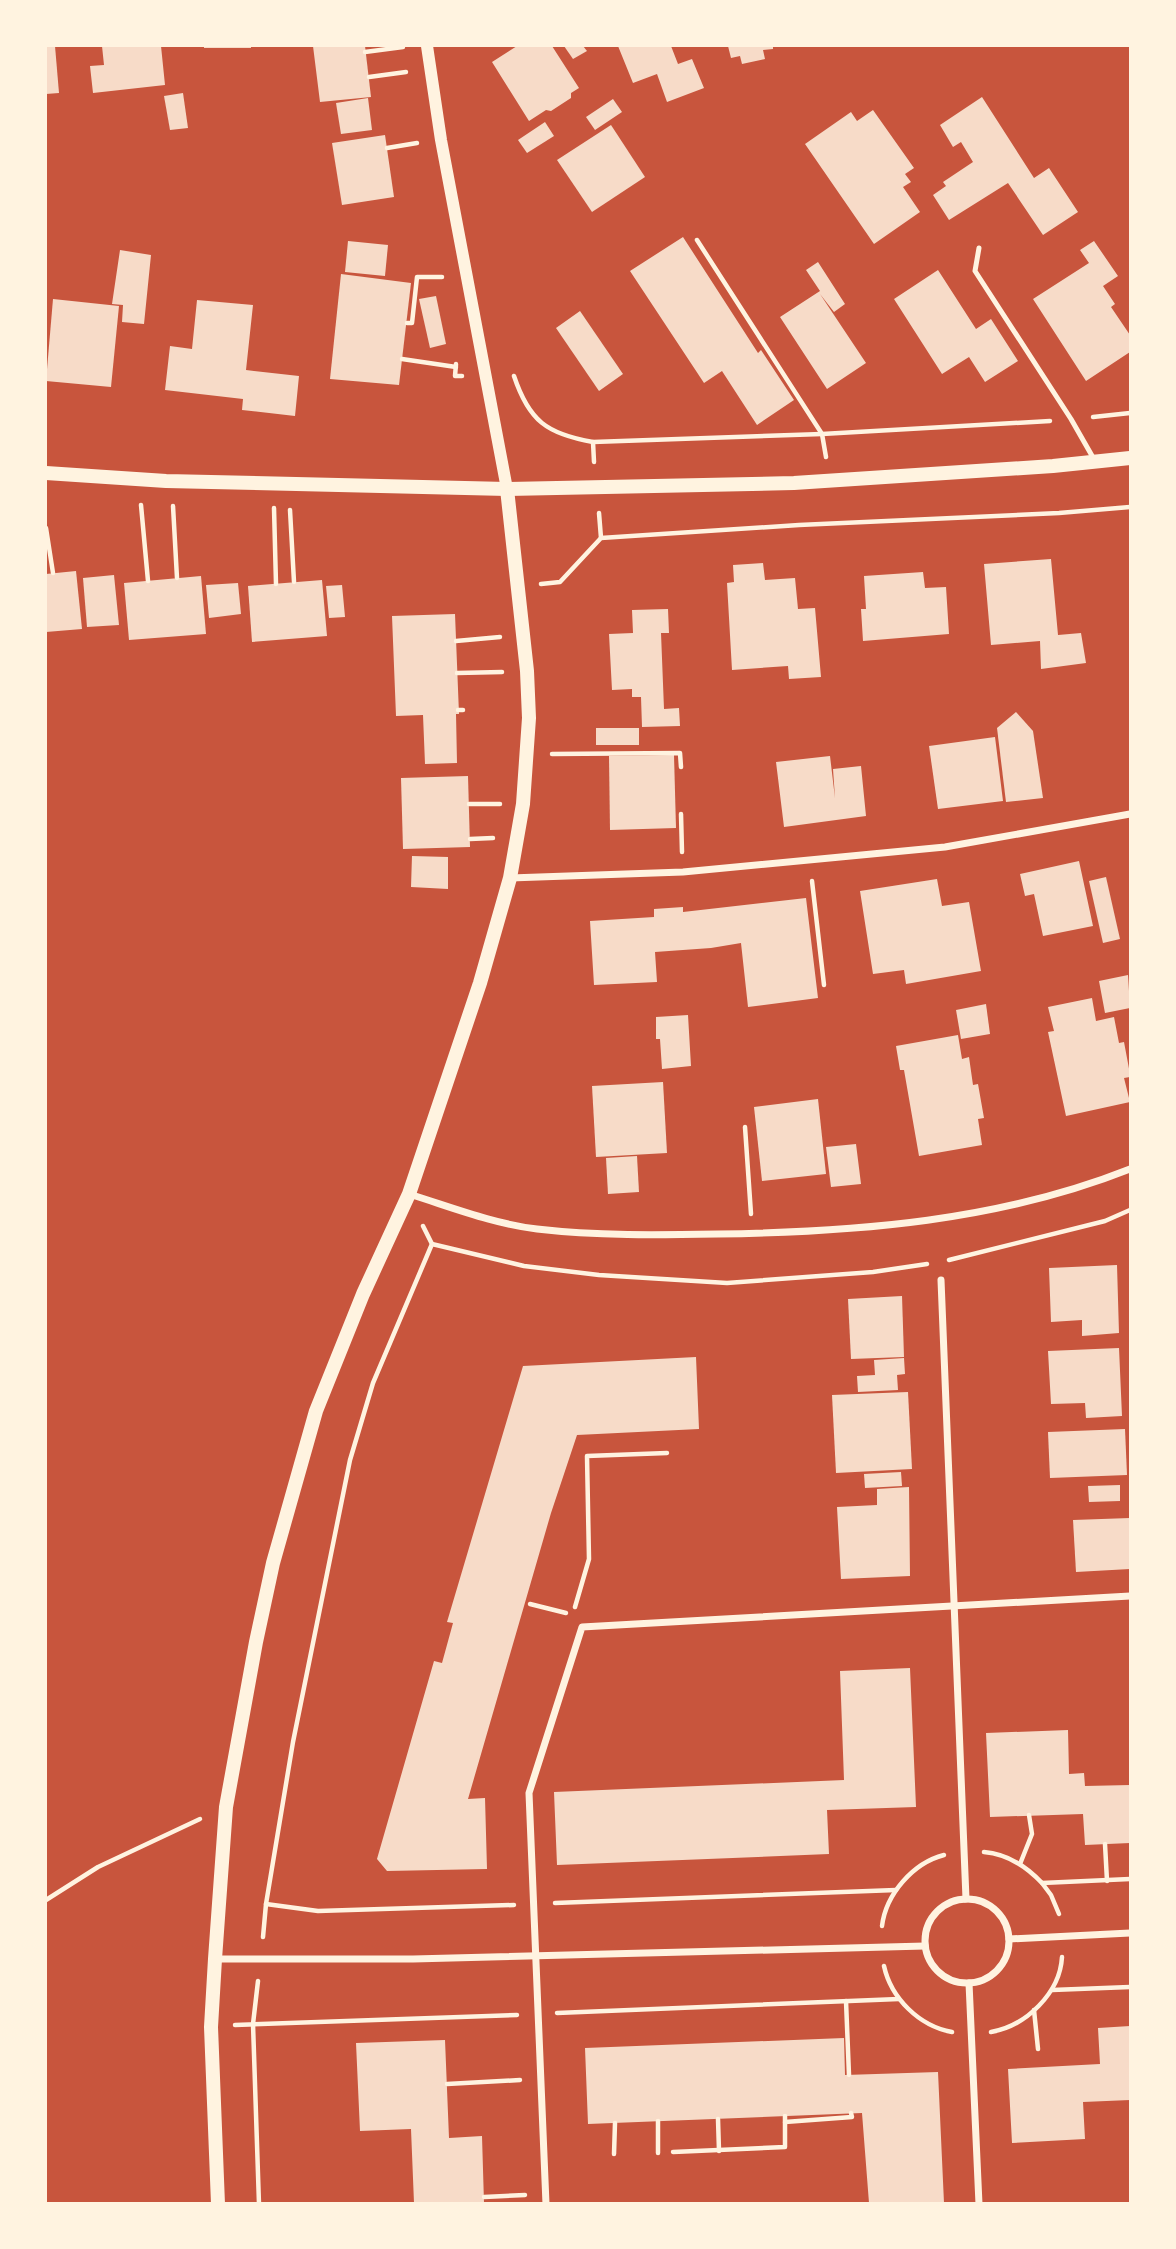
<svg xmlns="http://www.w3.org/2000/svg" width="1176" height="2249" viewBox="0 0 1176 2249" font-family="Manrope,sans-serif">
<style>
.building{fill:#f7dbc8}
.lines{fill:none;stroke-linecap:round;stroke-linejoin:round}
.path{stroke:#fff3e0;stroke-width:4.5}
.service{stroke:#fff3e0;stroke-width:5}
.minor{stroke:#fff3e0;stroke-width:7}
.tertiary{stroke:#fff3e0;stroke-width:12}
.secondary{stroke:#fff3e0;stroke-width:14}
</style>
<rect width="100%" height="100%" fill="#c8553d"/>
<g class="building">
<path d="M46,46H55L59,93L46,94Z"/>
<path d="M102,46H161L165,85L93,93L90,66L104,65Z"/>
<rect x="204" y="46" width="47" height="2"/>
<path d="M313,46H365L371,97L320,102Z"/>
<path d="M517,46H552L579,88L571,93V98L551,111L546,110L529,121L492,62Z"/>
<path d="M564,46H583L587,51L573,59Z"/>
<path d="M618,46H671L678,64L692,59L704,88L667,102L657,74L633,83Z"/>
<path d="M728,46H773V49L763,50L765,59L742,64L740,56L731,58Z"/>
<path d="M183,93L188,128L170,130L164,96Z"/>
<path d="M982,97L1034,178L1049,168L1078,212L1043,235L1008,183L949,220L933,195L946,186L943,182L973,162L961,142L953,147L940,125Z"/>
<path d="M368,98L372,130L341,134L336,103Z"/>
<path d="M613,99L622,112L595,130L586,117Z"/>
<path d="M873,110L914,168L905,174L911,182L903,187L920,212L874,244L805,144L851,112L857,121Z"/>
<path d="M545,122L554,136L527,153L518,140Z"/>
<path d="M611,125L645,177L592,212L557,160Z"/>
<path d="M385,135L394,197L342,205L332,143Z"/>
<path d="M683,237L758,353L761,350L794,400L757,425L722,371L704,383L630,271Z"/>
<path d="M348,241L388,245L385,276L345,272Z"/>
<path d="M1094,241L1118,276L1103,286L1115,304L1111,307L1130,335V352L1086,381L1033,299L1089,263L1080,250Z"/>
<path d="M120,250L151,255L144,324L122,322L123,305L112,304Z"/>
<path d="M818,262L845,304L834,312L820,294L866,363L827,389L780,317L820,291L806,270Z"/>
<path d="M938,270L976,329L991,319L1018,361L985,382L969,357L942,374L894,299Z"/>
<path d="M341,274L411,283L399,385L330,379Z"/>
<path d="M436,296L446,344L430,348L419,299Z"/>
<path d="M53,299L119,306L111,387L46,381Z"/>
<path d="M197,300L253,305L246,370L299,376L295,416L242,410L243,399L165,390L170,346L192,349Z"/>
<path d="M580,311L623,374L599,391L556,328Z"/>
<path d="M1051,559L1058,635L1081,633L1086,663L1041,669L1040,641L991,645L984,564Z"/>
<path d="M763,563L765,580L795,578L798,609L815,608L821,677L789,679L788,666L732,670L727,583L734,582L733,565Z"/>
<path d="M76,571L82,629L46,632V574Z"/>
<path d="M923,572L925,588L946,587L949,634L863,641L861,609H866L864,576Z"/>
<path d="M114,575L119,625L87,627L83,578Z"/>
<path d="M201,576L206,634L129,640L124,583Z"/>
<path d="M322,580L327,636L252,642L248,586Z"/>
<path d="M238,583L241,614L209,618L206,585Z"/>
<path d="M342,585L345,617L329,618L326,586Z"/>
<path d="M668,609L669,633H661L664,709L679,708L680,726L642,727L641,697H632V689L612,690L609,634L633,633L632,610Z"/>
<path d="M455,614L459,714H456L457,763L425,764L423,715L396,716L392,616Z"/>
<path d="M1016,712L1033,731L1043,798L1006,802L997,728Z"/>
<rect x="596" y="728" width="43" height="17"/>
<path d="M995,737L1003,801L938,809L929,746Z"/>
<path d="M674,755L676,828L610,830L609,756Z"/>
<path d="M830,756L835,798L833,769L861,766L866,816L784,827L776,762Z"/>
<path d="M468,776L470,847L403,849L401,778Z"/>
<path d="M412,856L448,857V889L411,887Z"/>
<path d="M1079,861L1093,926L1043,936L1034,894L1025,896L1020,874Z"/>
<path d="M1106,877L1120,939L1103,943L1089,881Z"/>
<path d="M937,879L942,906L969,902L981,971L906,984L904,970L873,974L860,891Z"/>
<path d="M806,898L818,998L748,1007L741,943L711,948L655,952L657,982L594,985L590,921L654,917V909L683,907V912Z"/>
<path d="M1128,975L1130,1008L1105,1013L1099,981Z"/>
<path d="M1092,998L1096,1021L1114,1017L1119,1043L1124,1042L1130,1074V1077L1124,1078L1130,1102L1066,1116L1048,1032L1054,1031L1048,1007Z"/>
<path d="M986,1004L990,1034L961,1039L956,1010Z"/>
<path d="M688,1015L691,1066L662,1069L660,1039H656V1017Z"/>
<path d="M958,1035L962,1059L969,1057L973,1085L978,1084L984,1118L978,1119L982,1145L919,1156L904,1070H900L896,1046Z"/>
<path d="M663,1082L667,1153L596,1157L592,1086Z"/>
<path d="M818,1099L826,1174L762,1181L754,1107Z"/>
<path d="M856,1144L861,1184L831,1187L826,1147Z"/>
<path d="M637,1156L639,1192L608,1194L606,1158Z"/>
<path d="M1117,1265L1119,1333L1082,1336V1320L1051,1322L1049,1268Z"/>
<path d="M902,1296L904,1357L851,1359L848,1299Z"/>
<path d="M1119,1348L1122,1416L1086,1418L1085,1403L1051,1404L1048,1351Z"/>
<path d="M696,1357L699,1429L577,1435L551,1513L468,1799L485,1798L487,1869L387,1871L377,1859L434,1661L442,1663L453,1623L447,1622L523,1366Z"/>
<path d="M904,1358L905,1374L897,1375L898,1390L858,1392L857,1376L875,1375L874,1360Z"/>
<path d="M908,1392L912,1469L836,1473L832,1395Z"/>
<path d="M1125,1429L1127,1475L1050,1478L1048,1432Z"/>
<path d="M901,1472L902,1486L865,1488L864,1474Z"/>
<path d="M1120,1485V1501L1089,1502L1088,1486Z"/>
<path d="M909,1487L910,1576L841,1579L837,1507L877,1505V1489Z"/>
<path d="M1130,1518V1569L1076,1572L1073,1520Z"/>
<path d="M910,1668L916,1807L827,1810L829,1854L557,1865L554,1792L844,1780L840,1671Z"/>
<path d="M1068,1730L1069,1774L1084,1773L1085,1786L1130,1785V1843L1085,1845L1083,1814L990,1817L986,1733Z"/>
<path d="M1130,2026V2100L1083,2102L1085,2139L1012,2143L1008,2069L1100,2064L1098,2028Z"/>
<path d="M844,2038L845,2075L938,2072L944,2203H869L862,2113L588,2124L585,2048Z"/>
<path d="M445,2040L449,2138L482,2136L484,2203H414L411,2129L360,2131L356,2043Z"/>
</g>
<g class="lines">
<g class="path">
<path d="M365,52L403,47"/>
<path d="M369,77L406,72"/>
<path d="M387,148L417,143"/>
<path d="M697,240L822,434L826,457"/>
<path d="M407,323H412L417,277H442"/>
<path d="M402,359L456,367"/>
<path d="M456,364L455,376H462"/>
<path d="M514,376C529,421 547,434 593,442L822,434L1050,421"/>
<path d="M1093,417L1130,413"/>
<path d="M593,442L594,462"/>
<path d="M141,505L148,581"/>
<path d="M173,506L177,578"/>
<path d="M274,508L276,584"/>
<path d="M290,510L294,582"/>
<path d="M599,513L601,538"/>
<path d="M46,528L53,573"/>
<path d="M541,584L560,582L601,538L799,525L1059,513L1130,507"/>
<path d="M456,641L500,637"/>
<path d="M457,673L502,672"/>
<path d="M458,710H463"/>
<path d="M552,754L680,753L681,767"/>
<path d="M469,804H500"/>
<path d="M681,814L682,852"/>
<path d="M470,839L493,838"/>
<path d="M812,881L824,985"/>
<path d="M745,1127L751,1214"/>
<path d="M432,1244L524,1266L599,1275L727,1283L873,1272L927,1264"/>
<path d="M949,1260L1105,1221L1130,1210"/>
<path d="M530,1604L566,1613"/>
<path d="M575,1607L589,1559L587,1456L667,1453"/>
<path d="M1105,1844L1107,1881"/>
<path d="M984,1852C1007,1854 1027,1867 1042,1883L1130,1879"/>
<path d="M1020,1864L1032,1834L1029,1815"/>
<path d="M1042,1883L1051,1895L1059,1914"/>
<path d="M46,1900L98,1867L200,1819"/>
<path d="M555,1903L896,1890"/>
<path d="M266,1904L318,1911L514,1905"/>
<path d="M882,1926C886,1894 913,1863 944,1855"/>
<path d="M263,1937L266,1904L293,1742L350,1460L373,1383L432,1244L423,1226"/>
<path d="M884,1966C891,1998 919,2026 952,2032"/>
<path d="M258,1981L253,2024L259,2204"/>
<path d="M1052,1990L1130,1987"/>
<path d="M846,2001L849,2075"/>
<path d="M1034,2010L1038,2049"/>
<path d="M557,2013L899,1999"/>
<path d="M235,2025L517,2015"/>
<path d="M991,2032C1026,2026 1060,1993 1062,1957"/>
<path d="M447,2084L520,2080"/>
<path d="M718,2119L719,2151"/>
<path d="M658,2121V2153"/>
<path d="M785,2122L852,2117L851,2113"/>
<path d="M673,2152L785,2147V2116"/>
<path d="M614,2154L615,2123"/>
<path d="M484,2197L525,2195"/>
</g>
<path class="service" d="M979,248L975,271L1071,419L1095,461"/>
<g class="minor">
<path d="M510,878L683,872L945,847L1130,814"/>
<path d="M409,1194C451,1207 494,1224 537,1229C597,1236 658,1235 718,1234C858,1232 999,1221 1130,1169"/>
<path d="M941,1280L966,1899"/>
<circle cx="967" cy="1941" r="42"/>
<path d="M1009,1939L1130,1933"/>
<path d="M215,1959H413L925,1946"/>
<path d="M969,1983L979,2204"/>
<path d="M546,2204L529,1793L582,1627L1130,1596"/>
</g>
<path class="tertiary" d="M427,46L441,140L507,489"/>
<g class="secondary">
<path d="M46,473L166,481L507,489L794,483L1053,466L1130,458"/>
<path d="M218,2204L211,2027L215,1959L226,1807L256,1642L273,1563L316,1411L363,1294L409,1194L480,983L510,878L523,804L529,718L527,671L507,489"/>
</g>
</g>
<rect width="1176" height="2249" fill="none" stroke="#fff3e0" stroke-width="94"/>
</svg>
